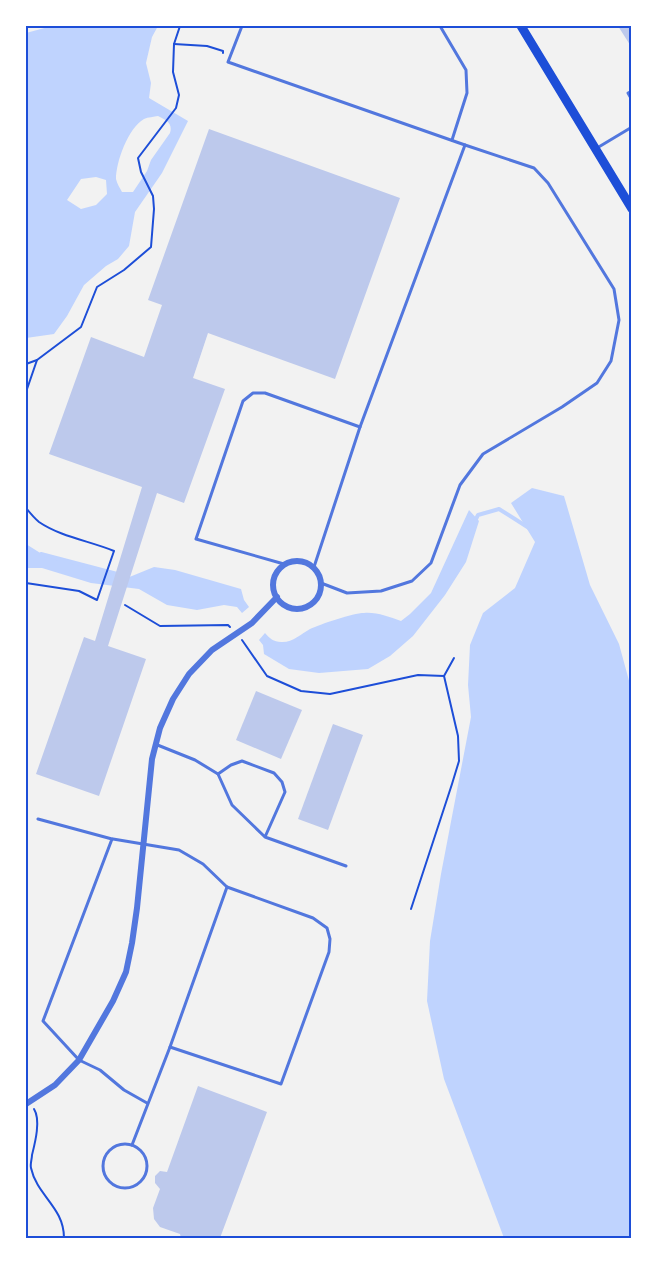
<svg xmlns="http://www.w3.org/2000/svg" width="657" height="1264" viewBox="0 0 657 1264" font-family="'Libre Baskerville',serif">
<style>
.water{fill:#bfd3fe;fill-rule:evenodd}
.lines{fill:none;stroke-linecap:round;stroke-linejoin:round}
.stream{stroke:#bfd3fe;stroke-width:4}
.building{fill:#bdc9ec}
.path{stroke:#1d4ed8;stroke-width:2}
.service{stroke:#5277de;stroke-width:3}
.minor{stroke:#5277de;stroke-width:6}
.secondary{stroke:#1d4ed8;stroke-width:9}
.neatline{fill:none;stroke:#1d4ed8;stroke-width:2}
</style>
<rect width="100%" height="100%" fill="#f2f2f2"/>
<g class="water">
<path d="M52,26H158L152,37L146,63L151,83L149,98L188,121L162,173L135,212L129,246L118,259L106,266L84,285L67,316L54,334L26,338V33ZM158,116C166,120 173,123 170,133L151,160L147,171L133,192H122C120,188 117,184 116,179C116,162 128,128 144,119C148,117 154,117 158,116ZM96,177L106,180L107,194L96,205L81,209L67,200L81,179Z"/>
<path d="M532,488L564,496L590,585L619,644L631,688V1238H504L444,1079L427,1001L430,941L441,874L471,717L468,685L470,645L483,613L515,588L535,542L511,503Z"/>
<path d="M469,510L479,521L466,562L445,595L413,636L390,656L368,669L319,673L289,669L264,654L263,645L259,640L265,633C269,638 274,642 281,642C292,643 301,634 310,629C321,624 353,613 364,613C377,612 389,617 401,621L410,614L431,593Z"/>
<path d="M26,544L45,556L127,578L154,567L175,570L241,589L244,600L249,607L242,613L237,607L224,605L197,610L167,605L139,589L91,583L42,568H26Z"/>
</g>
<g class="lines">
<g class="stream">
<path d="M475,521L478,515L499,509L529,528"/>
<path d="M41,554L121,575"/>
</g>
</g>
<g class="building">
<path d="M618,26H632V48Z"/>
<path d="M209,129L400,198L335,379L208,333L193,378L225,389L184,503L157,493L108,646L146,659L99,796L36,774L84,637L95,641L142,487L49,454L91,337L144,357L162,305L148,300Z"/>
<path d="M256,691L302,710L281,759L236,740Z"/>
<path d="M333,724L363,735L328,830L298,819Z"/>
<path d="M198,1086L267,1112L220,1238H181L180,1234L160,1227L154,1219L153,1208L160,1189L155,1183V1176L160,1171L167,1172Z"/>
</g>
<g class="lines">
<g class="path">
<path d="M174,44L207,46L223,51V53"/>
<path d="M26,364L37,360"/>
<path d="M26,392L37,360L81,327L97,287L124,270L151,247L154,209L153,196L141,172L138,158L176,108L179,95L173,72L174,44L180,26"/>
<path d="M26,508C30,513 34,518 39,522C61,537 90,541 114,551L97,600L79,591L26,583"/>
<path d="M125,605L160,626L228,625L230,627"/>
<path d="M242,640L267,676L301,691L330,694L418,675L444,676L458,736L459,761L452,784L411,909"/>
<path d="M444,676L454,658"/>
<path d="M34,1109C41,1120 35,1143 32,1155C32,1159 30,1164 31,1168C37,1196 64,1207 64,1238"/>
</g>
<g class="service">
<path d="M242,26L228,62L465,145L360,427L314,567"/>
<path d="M440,26L466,70L467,93L452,140"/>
<path d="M632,91L628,93L632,100"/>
<path d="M597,148L632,127"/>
<path d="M284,564L196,539L243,401L253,393H265L360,427"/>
<path d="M321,583L347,593L381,591L412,581L431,563L460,485L483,454L562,407L597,383L611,361L619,320L614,289L548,183L534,168L465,145"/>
<path d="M155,744L195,760L218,774"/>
<path d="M38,819L112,839L43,1021L79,1060L100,1070L124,1090L147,1103"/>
<path d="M265,837L232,805L218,774L231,765L242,761L274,773L282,782L285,792L265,837L346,866"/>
<path d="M113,839L179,850L203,864L227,887L170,1047L132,1145"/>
<path d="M170,1047L281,1084L329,952L330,939L327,928L313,918L227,887"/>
<circle cx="125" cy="1166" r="22"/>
</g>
<g class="minor">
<circle cx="297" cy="585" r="24"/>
<path d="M26,1104L55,1085L79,1060L113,1001L126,972L132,943L137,908L152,759L160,728L173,699L189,674L212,650L252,623L277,597"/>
</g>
<path class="secondary" d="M521,26L632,209"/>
</g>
<rect width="657" height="1264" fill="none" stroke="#ffffff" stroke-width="54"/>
<rect x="27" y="27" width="603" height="1210" class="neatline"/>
</svg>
